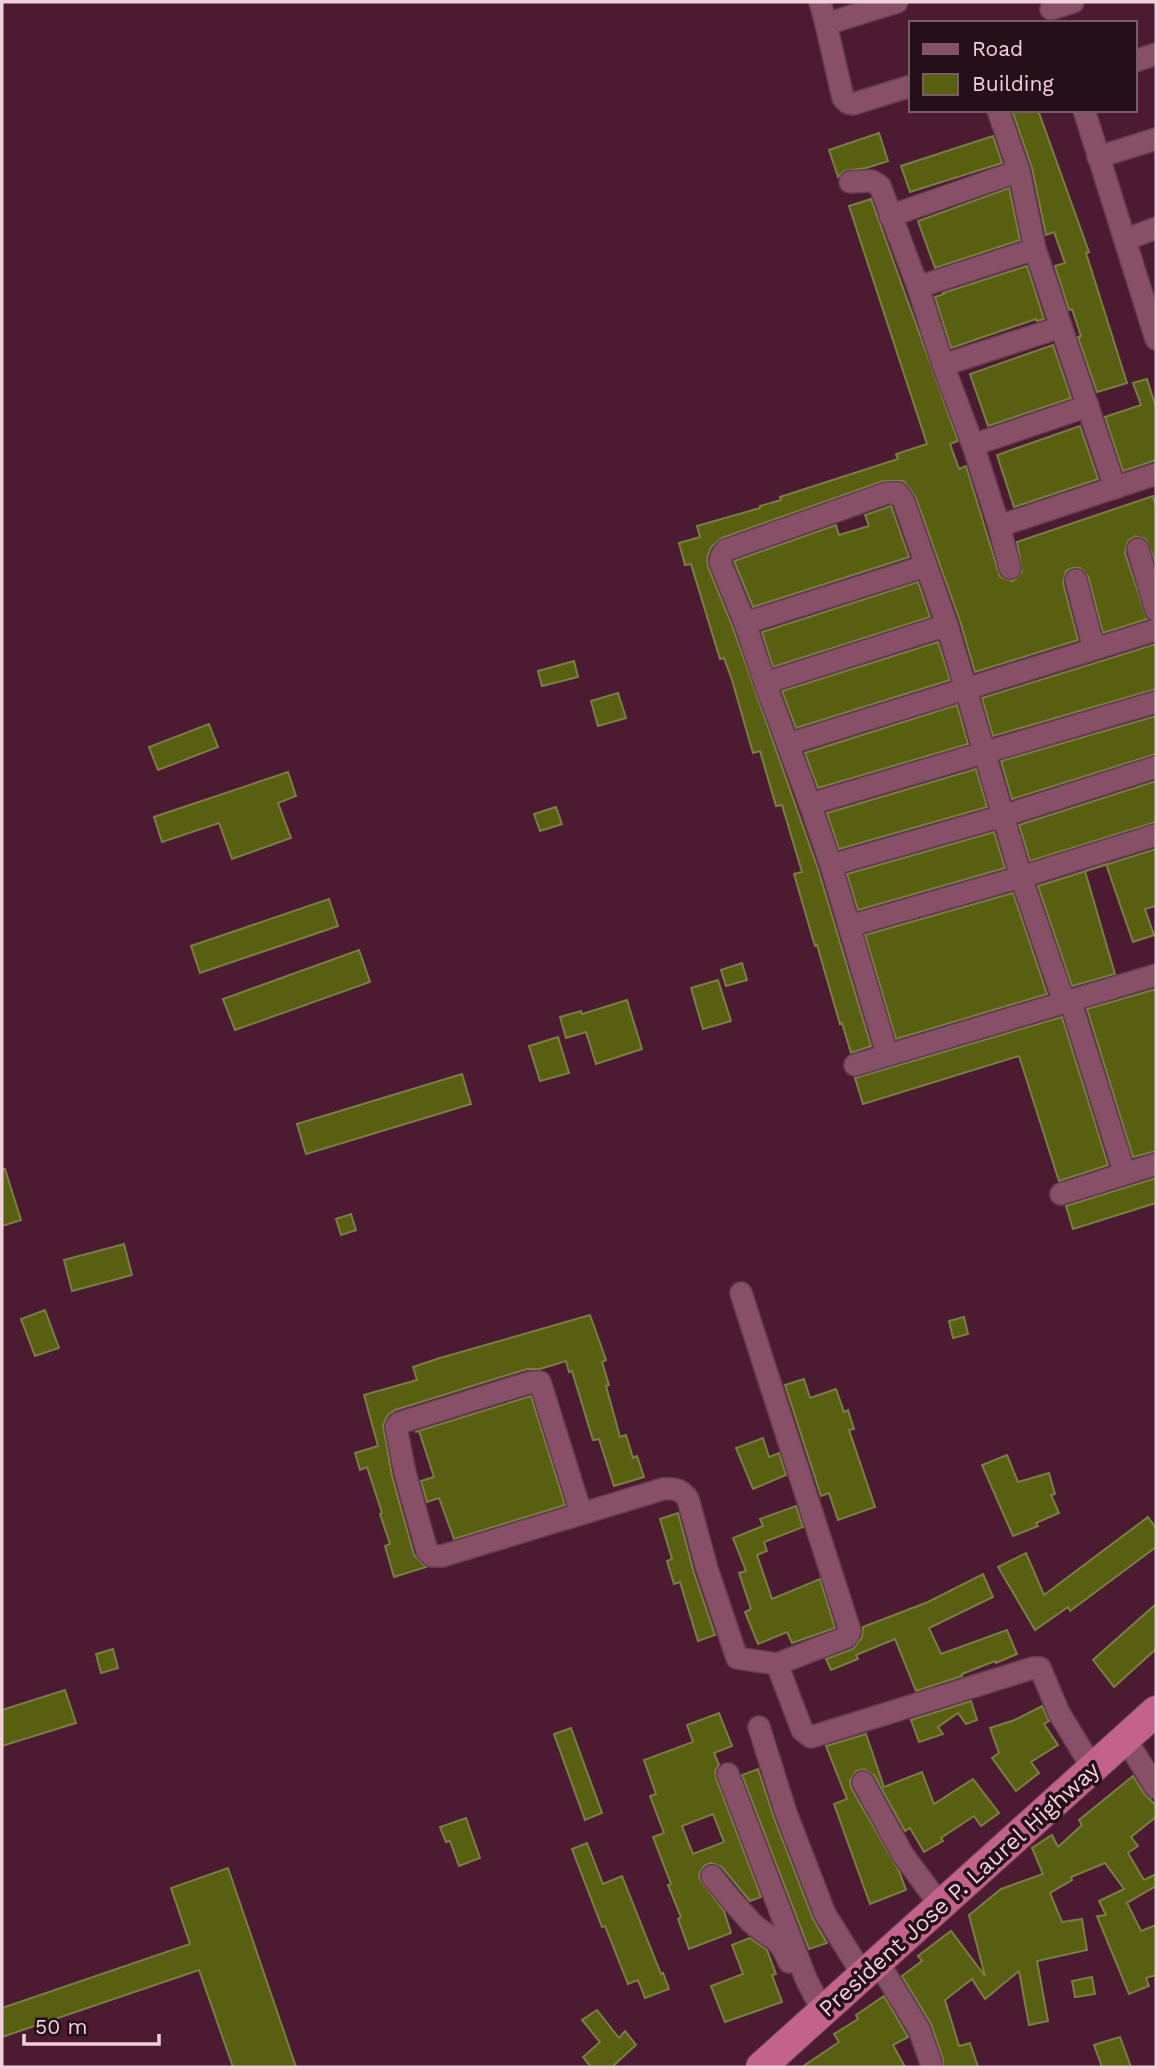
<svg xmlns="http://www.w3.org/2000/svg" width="1158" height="2069" viewBox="0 0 1158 2069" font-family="'Work Sans',sans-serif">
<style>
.building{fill:#585f10;stroke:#787e45;stroke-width:2;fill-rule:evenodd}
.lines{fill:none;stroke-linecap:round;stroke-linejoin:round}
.minor-casing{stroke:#663c50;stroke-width:24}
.highway-casing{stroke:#663c50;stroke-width:32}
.minor{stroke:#875066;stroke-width:21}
.highway{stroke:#c3638c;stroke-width:30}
.labels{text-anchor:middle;stroke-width:7;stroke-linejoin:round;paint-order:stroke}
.street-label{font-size:23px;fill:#f1d0dc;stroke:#250f18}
</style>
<rect width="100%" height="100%" fill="#4c1b31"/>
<g class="building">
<path d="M1012,110H1038L1089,252L1086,253L1127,383L1097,392L1078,337L1081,336L1072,309L1069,310L1055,266L1065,263L1054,232L1046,235L1032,168Z"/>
<path d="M879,133L888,161L866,168L844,171L838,177L829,150Z"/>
<path d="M993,136L1002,163L910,192L901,166Z"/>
<path d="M1009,188L1020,240L935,268L918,221Z"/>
<path d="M871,199L958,441L950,444L959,469L966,466L1000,577L1013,581L1022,572L1017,542L1153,496L1156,507V564L1146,539L1135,536L1128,541L1125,553L1147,619L1103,633L1088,576L1080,568H1072L1066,571L1063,583L1078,640L975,672L960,621L916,498L904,481H883L722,538L711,547L707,558L708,567L733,628L818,869L871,1046L851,1053L842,1023L840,1024L817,945L815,946L794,874L802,872L782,805L776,806L760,751L753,753L732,680L724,658L720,659L691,564L685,565L679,543L700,537L697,526L760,508V506L781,500L780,497L898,459L896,454L927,444L849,206Z"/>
<path d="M1027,266L1044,319L1037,321L1036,319L951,348L935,297L944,294L943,293Z"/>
<path d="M1053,345L1071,398L988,426L970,374Z"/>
<path d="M1147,379L1156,408V460L1123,471L1105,417L1141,405L1133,383Z"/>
<path d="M1080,426L1098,479L1014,507L997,455Z"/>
<path d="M891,506L909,557L753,607L734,561L836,525L839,535L869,526L865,515Z"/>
<path d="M918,582L930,617L773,667L762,632Z"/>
<path d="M938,642L950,680L796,728L782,691Z"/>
<path d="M1156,644V689L993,736L982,698Z"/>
<path d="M574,661L578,677L542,686L538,671Z"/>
<path d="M618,693L626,718L598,726L591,701Z"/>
<path d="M957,705L968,744L818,788L805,753Z"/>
<path d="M1156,716V754L1012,799L1001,761Z"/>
<path d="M209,724L218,747L158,770L149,747Z"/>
<path d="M976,769L987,807L839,849L827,813Z"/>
<path d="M288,772L296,796L278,803L291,838L232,859L219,823L162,842L154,817Z"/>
<path d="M1156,781V822L1030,861L1019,825Z"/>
<path d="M556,807L562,824L540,831L534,814Z"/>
<path d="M994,832L1005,868L858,910L847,874Z"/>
<path d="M1156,849V906L1145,909L1154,935L1133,942L1106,864L1085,871L1115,974L1072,986L1038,886Z"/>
<path d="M1013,893L1047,994L896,1039L865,935Z"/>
<path d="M329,899L338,926L200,973L191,946Z"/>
<path d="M359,950L370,982L235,1030L223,999Z"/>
<path d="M742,963L747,980L726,986L721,970Z"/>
<path d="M718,980L731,1021L703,1029L691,988Z"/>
<path d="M1156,989V1151L1133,1157L1087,1009Z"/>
<path d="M627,1000L642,1049L596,1064L586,1032L566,1038L560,1017L581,1011L582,1014Z"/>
<path d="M1062,1017L1108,1165L1059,1181L1019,1056L863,1104L855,1078Z"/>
<path d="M558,1037L569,1073L540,1081L529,1046Z"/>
<path d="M462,1074L471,1104L306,1154L297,1124Z"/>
<path d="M5,1169L21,1220L2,1226V1170Z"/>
<path d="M1156,1178V1203L1073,1229L1066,1206Z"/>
<path d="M351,1214L356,1230L341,1235L336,1219Z"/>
<path d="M124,1244L132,1275L72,1291L64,1260Z"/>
<path d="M45,1310L59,1348L35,1356L21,1319Z"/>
<path d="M590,1315L606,1360L602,1362L609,1385L606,1386L620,1437L626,1435L633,1458L637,1456L644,1477L614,1486L599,1439L593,1440L572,1371L569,1372L566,1361L540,1369H527L395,1410L388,1415L383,1425L392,1476L414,1555L426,1567L394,1577L385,1546L390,1544L380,1514L382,1513L367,1467L360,1470L355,1453L378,1446L364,1395L417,1380L413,1367L440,1358Z"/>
<path d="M964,1317L968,1334L953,1338L949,1321Z"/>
<path d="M804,1379L810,1398L836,1389L844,1412L848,1410L854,1429L849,1430L875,1507L838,1520L829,1493L821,1496L785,1385Z"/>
<path d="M531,1396L565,1505L454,1539L439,1498L427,1502L421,1481L434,1477L419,1431L415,1432Z"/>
<path d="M763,1438L769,1457L779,1453L786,1475L753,1489L736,1448Z"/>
<path d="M1007,1455L1018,1482L1049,1473L1055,1494L1051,1495L1059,1513L1036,1523L1038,1526L1013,1536L982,1465Z"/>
<path d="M796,1506L803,1527L764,1542L767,1551L757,1555L772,1599L820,1579L835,1628L792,1643L787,1632L758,1644L745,1612L751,1609L739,1573L746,1571L733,1538L763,1526L760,1519Z"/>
<path d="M678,1513L694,1573L715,1635L698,1641L680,1582L674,1584L667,1561L672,1559L660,1519Z"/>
<path d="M1148,1517L1156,1528V1547L1070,1611L1068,1607L1035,1630L998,1567L1026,1553L1044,1595Z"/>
<path d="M983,1574L993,1597L929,1628L941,1654L1007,1630L1017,1654L996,1663L995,1661L962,1674V1676L916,1691L895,1639L856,1655L858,1659L831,1670L826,1659L853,1649L862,1637L863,1627L928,1602Z"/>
<path d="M1156,1604V1649L1114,1687L1093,1660Z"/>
<path d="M113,1649L118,1668L101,1673L96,1654Z"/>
<path d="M65,1690L76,1723L2,1746V1710Z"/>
<path d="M971,1701L977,1720L966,1724L958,1713L938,1727L943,1734L919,1742L911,1720Z"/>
<path d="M1042,1706L1049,1721L1044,1724L1058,1745L1031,1762L1039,1773L1016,1791L992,1758L999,1753L990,1728L1015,1720Z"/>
<path d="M719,1713L732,1746L714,1753L719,1765L715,1771L716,1778L761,1897L750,1901L722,1867L711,1863L705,1865L700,1872L699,1878L724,1911L731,1933L689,1949L678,1919L681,1917L668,1885L671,1884L653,1837L664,1833L650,1796L656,1794L644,1760L693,1742L687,1725ZM713,1814L724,1842L693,1854L682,1826Z"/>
<path d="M571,1728L602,1813L585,1820L554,1734Z"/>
<path d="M866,1734L884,1787L922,1772L934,1804L973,1779L999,1813L981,1826L974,1816L941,1838L943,1841L924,1852L910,1828L905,1831L874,1775L864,1769L856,1771L850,1781L851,1788L899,1871L906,1890L870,1904L834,1804L847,1799L826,1746Z"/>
<path d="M758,1769L774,1818L813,1919L827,1943L809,1949L742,1775Z"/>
<path d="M1133,1776L1145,1795L1156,1805V1817L1131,1837L1138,1846L1128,1853L1144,1880L1156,1874V1886L1127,1903L1141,1931L1156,1925V1975L1146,1978L1149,1986L1129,1994L1097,1916L1106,1915L1099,1901L1124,1889L1105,1863L1071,1877L1072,1880L1050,1893L1062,1922L1082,1919L1087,1950L1037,1961L1048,2021L1029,2025L1019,1971L985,1999L972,1979L945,2000L959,2046L970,2043L978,2067H943V2059L931,2024L902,1976L922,1961L918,1956L951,1931L985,1976L969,1915L1001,1889L1043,1874L1032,1848L1052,1835L1058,1847L1082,1825L1079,1820Z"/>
<path d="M466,1818L480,1858L459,1866L450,1841L446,1842L440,1827Z"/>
<path d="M587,1843L603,1884L622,1876L661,1974L663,1973L669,1989L645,1998L638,1980L628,1984L605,1926L602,1927L572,1849Z"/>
<path d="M228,1868L296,2067H233L199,1970L2,2037V2008L190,1944L171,1888Z"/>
<path d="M750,1938L767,1950L776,1974L772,1975L782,2002L725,2022L711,1986L743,1974L732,1945Z"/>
<path d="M1092,1977L1095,1994L1075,1997L1072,1981Z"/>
<path d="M884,1996L908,2037L893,2045L905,2067H802L839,2042L834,2034L858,2019L856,2015Z"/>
<path d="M597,2010L619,2038L625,2031L636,2045L612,2067H591L583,2057L600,2042L582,2020Z"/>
<path d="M1120,2037L1131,2067H1102L1094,2045Z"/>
</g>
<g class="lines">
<defs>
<g id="minor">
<path d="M820,2L826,24"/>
<path d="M897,2L826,24L843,98L848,103L853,104L911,86"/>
<path d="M1051,9L1073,2"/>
<path d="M1135,61L1156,54"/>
<path d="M998,110L1019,171L1035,249L1115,488"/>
<path d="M1084,110L1156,339"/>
<path d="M1098,157L1156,139"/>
<path d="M850,182L872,181L880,186L918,287L943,365L973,445L999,526L1010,568"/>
<path d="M890,216L1019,171"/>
<path d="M1125,240L1156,228"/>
<path d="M918,287L1035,249"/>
<path d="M943,365L1061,327"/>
<path d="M973,445L1088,406"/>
<path d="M999,526L1156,474"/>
<path d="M1138,549L1156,610"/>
<path d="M1076,580L1094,649"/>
<path d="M745,623L926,566"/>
<path d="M765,683L947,625"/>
<path d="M788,744L1156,630"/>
<path d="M810,804L1156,702"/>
<path d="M831,865L1003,816L1156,767"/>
<path d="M849,926L1021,877L1156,835"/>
<path d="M1070,1000L1125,1174"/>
<path d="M887,1054L831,865L810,804L765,683L745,623L720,562L722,555L726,550L887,493H898L904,502L947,625L1021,877L1064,1002"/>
<path d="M855,1065L1156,975"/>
<path d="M1061,1194L1156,1164"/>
<path d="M741,1293L850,1631L847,1637L777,1664L802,1730L811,1737L1033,1668H1040L1059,1713L1093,1769"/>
<path d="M581,1513L540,1382H531L399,1423L396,1427L405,1473L427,1551L432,1556H442L663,1489C674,1488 681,1489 688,1499L707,1569L737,1658L777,1664"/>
<path d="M759,1727L786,1813L825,1914L863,1975"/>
<path d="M1125,1738L1156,1788"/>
<path d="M728,1774L806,1979L823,2012"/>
<path d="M863,1782L903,1855L941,1906"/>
<path d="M712,1876C725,1893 738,1908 752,1923C771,1941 777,1933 789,1962"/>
<path d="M878,1962L919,2029L931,2063"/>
</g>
<path id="highway" d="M761,2067L1156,1711"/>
</defs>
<use href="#minor" class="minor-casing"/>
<use href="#highway" class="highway-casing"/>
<use href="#minor" class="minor"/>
<use href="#highway" class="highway"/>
</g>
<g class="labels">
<g class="street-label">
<text transform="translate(959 1889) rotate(-42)" y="8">President Jose P. Laurel Highway</text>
</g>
</g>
<rect width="1158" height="2069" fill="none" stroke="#f1d0dc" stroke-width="7"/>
<rect x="909" y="21" width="228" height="91" fill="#250f18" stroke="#775c66" stroke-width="2"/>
<rect x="923" y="44" width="35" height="10" fill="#875066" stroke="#775c66" stroke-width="2"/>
<text x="972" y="56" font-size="21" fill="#f1d0dc">Road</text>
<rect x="923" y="74" width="35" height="21" fill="#585f10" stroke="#775c66" stroke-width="2"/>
<text x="972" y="91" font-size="21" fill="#f1d0dc">Building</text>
<path d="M24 2034v10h135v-10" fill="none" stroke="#f1d0dc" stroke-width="3.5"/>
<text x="35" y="2034" font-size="21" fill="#f1d0dc" stroke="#250f18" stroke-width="5" paint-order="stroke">50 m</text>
</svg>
